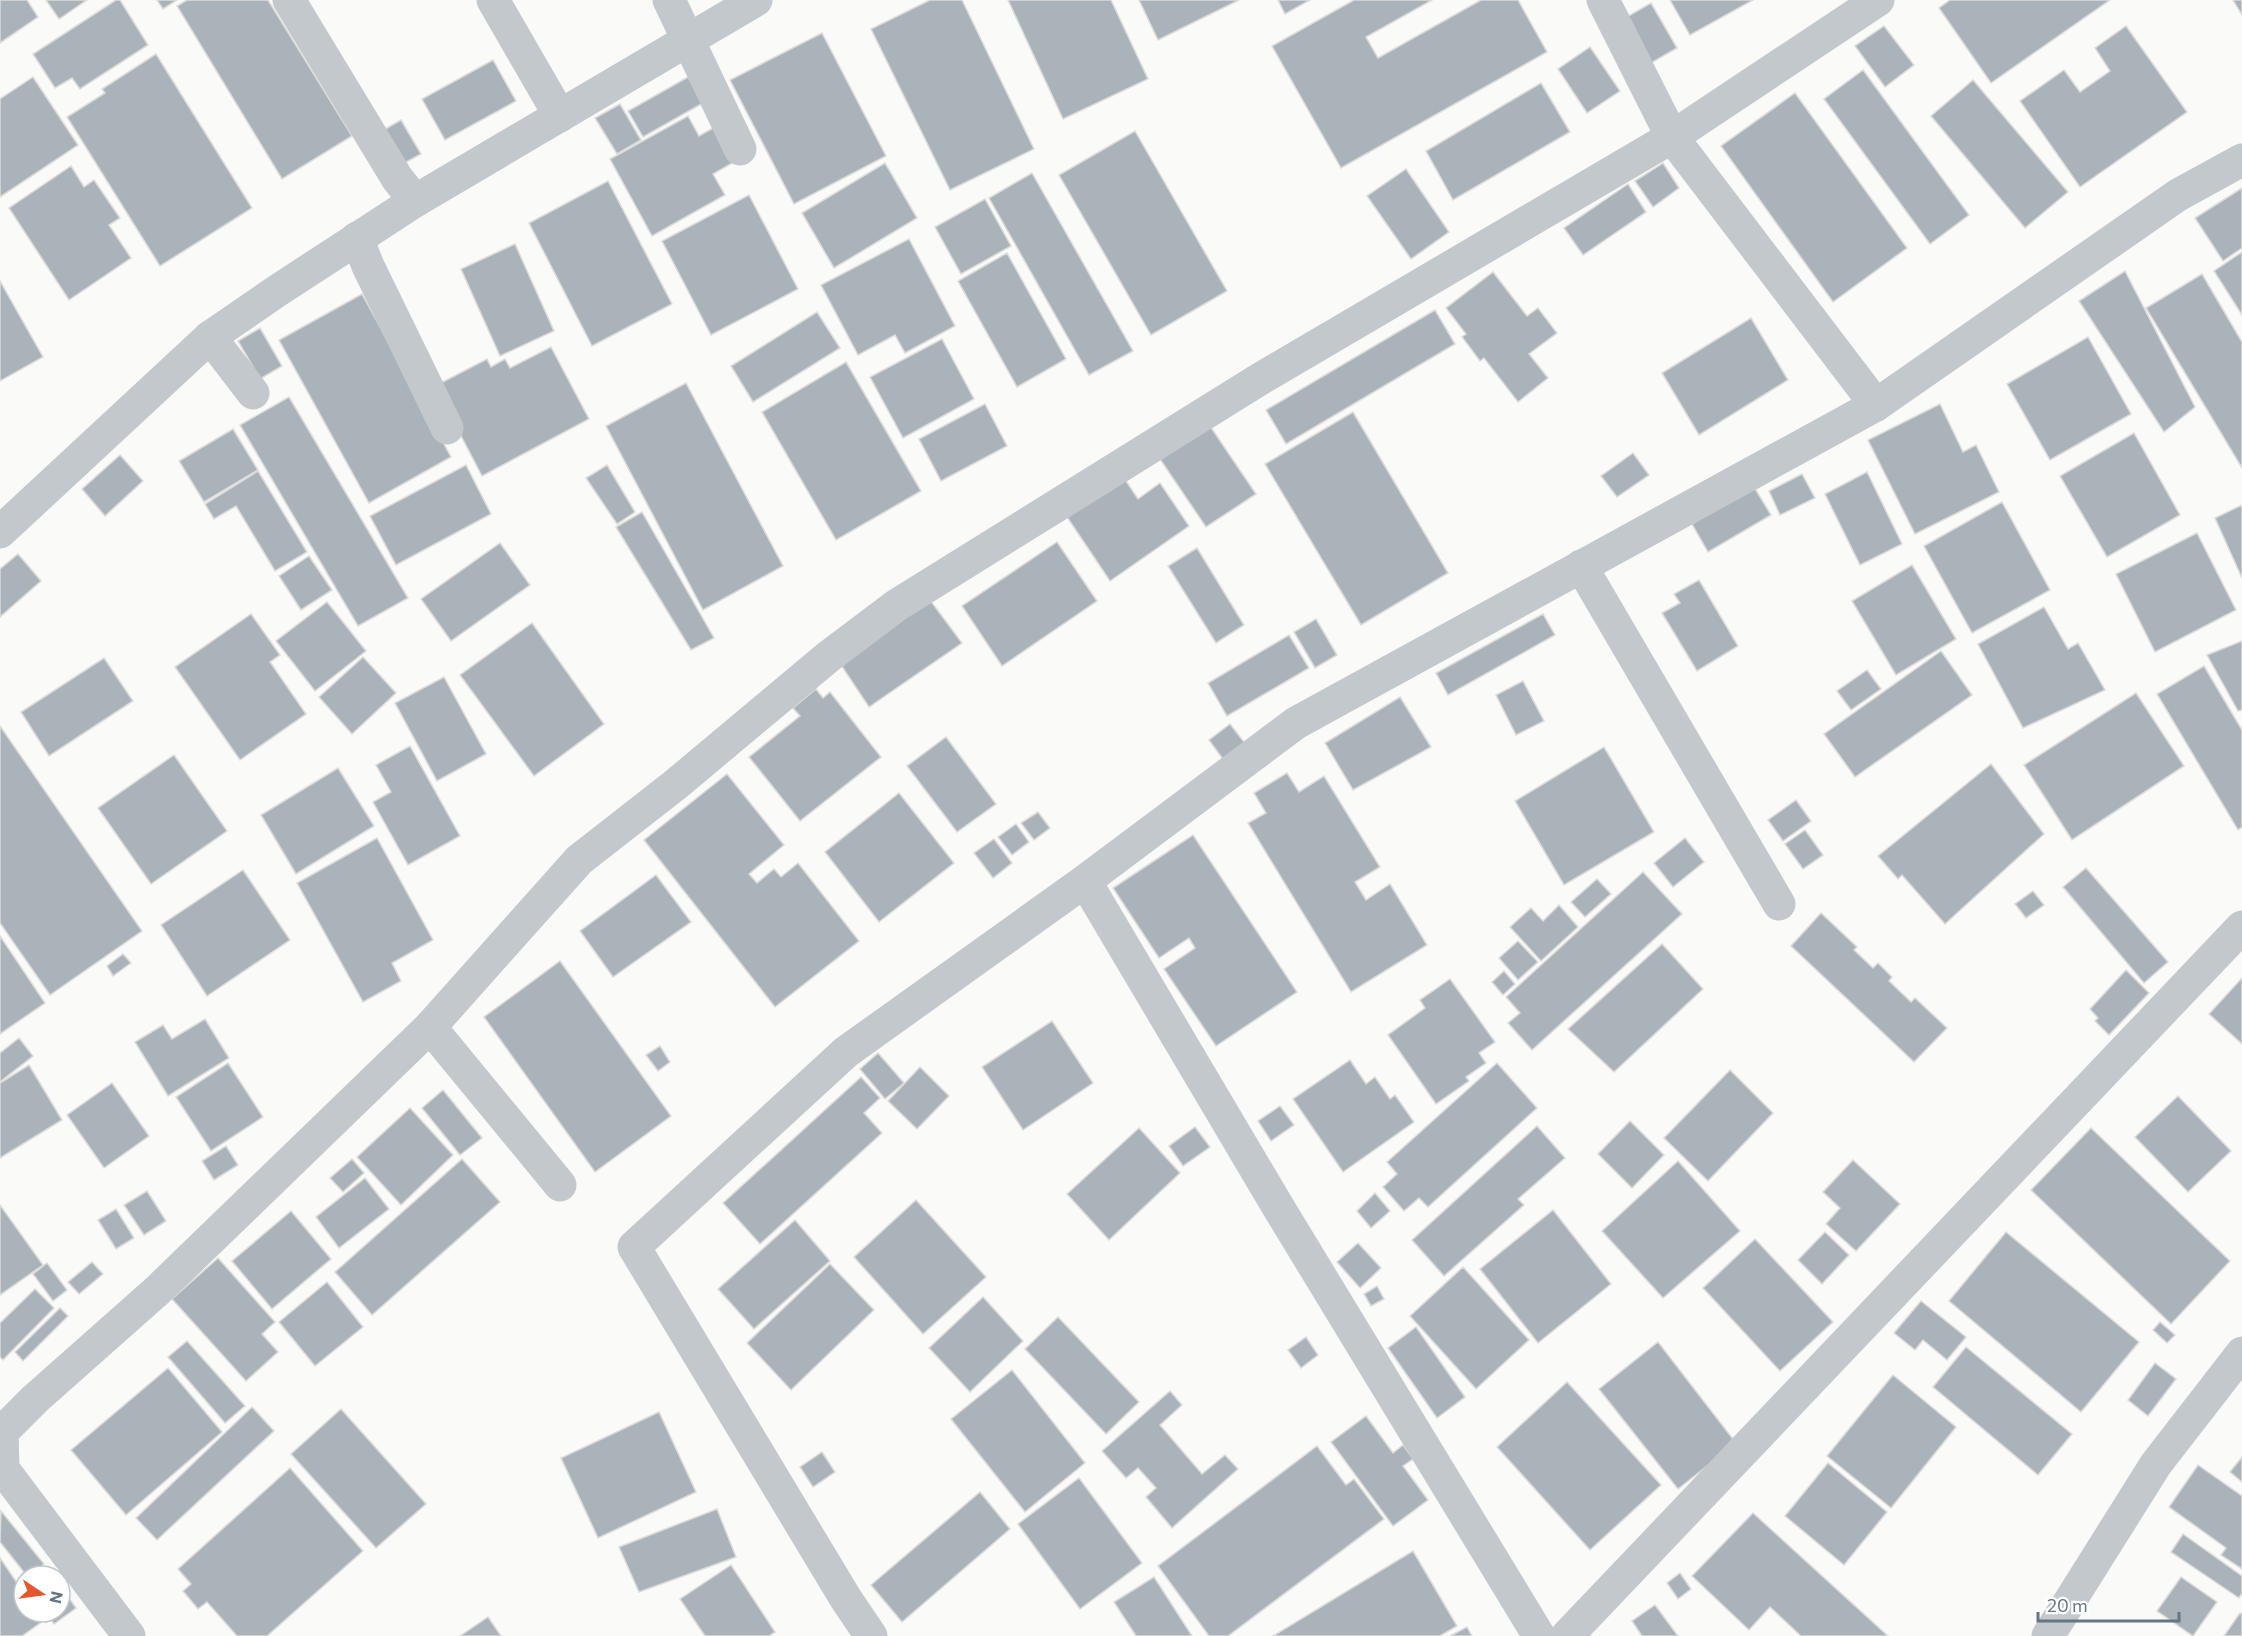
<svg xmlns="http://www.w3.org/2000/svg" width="2242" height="1636" viewBox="0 0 2242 1636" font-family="Commissioner,sans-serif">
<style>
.building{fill:#aab3b9;stroke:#dcdcda;stroke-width:1.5}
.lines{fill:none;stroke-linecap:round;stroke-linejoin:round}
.minor{stroke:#c3c8cc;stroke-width:33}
</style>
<rect width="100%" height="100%" fill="#fafaf8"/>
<g class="building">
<path d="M0,0H27L38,17L0,43Z"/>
<path d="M46,0H87L59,19Z"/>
<path d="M116,0H120L148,45L80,89L72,78L55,88L33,54Z"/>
<path d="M157,0H177L163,9Z"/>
<path d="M187,0H268L352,136L282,179L177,6Z"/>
<path d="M930,0H962L1034,149L950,190L871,29Z"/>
<path d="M1008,0H1111L1148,79L1063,119Z"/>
<path d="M1139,0H1239L1158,40Z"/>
<path d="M1278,0H1310L1285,14Z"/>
<path d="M1354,0H1432L1366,37L1378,58L1481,0H1518L1547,52L1341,168L1272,46Z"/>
<path d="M1670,0H1753L1690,35Z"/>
<path d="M1950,0H2110L1991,83L1939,8Z"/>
<path d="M2233,0H2242V15Z"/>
<path d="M1651,3L1677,48L1651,63L1625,18Z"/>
<path d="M1884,26L1914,65L1885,87L1855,46Z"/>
<path d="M2126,26L2187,112L2080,187L2020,101L2064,70L2080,92L2110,71L2095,48Z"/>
<path d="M822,33L886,156L794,204L730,80Z"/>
<path d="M1590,47L1620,91L1587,113L1558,69Z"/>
<path d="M156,54L252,208L160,266L67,117L105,93L102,89Z"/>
<path d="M493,60L516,101L445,140L422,99Z"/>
<path d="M1863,70L1969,215L1930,244L1824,99Z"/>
<path d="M33,77L78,145L0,197V99Z"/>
<path d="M688,77L703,103L643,137L628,111Z"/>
<path d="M1973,80L2068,192L2025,228L1931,116Z"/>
<path d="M1541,83L1570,132L1453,200L1426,151Z"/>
<path d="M1795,93L1907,248L1833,302L1721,146Z"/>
<path d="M620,104L641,140L617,154L595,118Z"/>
<path d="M688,116L699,136L715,127L734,162L713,174L725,195L652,236L610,159Z"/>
<path d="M401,120L421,154L399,166L380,132Z"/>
<path d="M1135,131L1227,291L1151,335L1059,175Z"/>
<path d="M885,163L917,218L834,268L802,213Z"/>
<path d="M1663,163L1679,188L1653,207L1635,181Z"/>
<path d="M71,166L84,187L94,180L120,218L109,225L131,258L69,300L9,208Z"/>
<path d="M1406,169L1449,232L1411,259L1367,196Z"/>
<path d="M1032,173L1133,351L1089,375L989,198Z"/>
<path d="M608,181L672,304L592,346L529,223Z"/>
<path d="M1628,184L1646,212L1583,255L1564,228Z"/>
<path d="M2242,188V248L2223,261L2195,218Z"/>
<path d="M749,195L798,289L711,335L662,241Z"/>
<path d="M985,199L1011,246L961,274L935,227Z"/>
<path d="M909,239L955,326L905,353L895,335L858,355L821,285Z"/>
<path d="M515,244L554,331L500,356L461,269Z"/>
<path d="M2242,252V315L2214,271Z"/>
<path d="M1007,253L1066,359L1017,387L958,281Z"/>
<path d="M2125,271L2195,407L2164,432L2079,301Z"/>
<path d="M1493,272L1527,316L1538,308L1557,333L1529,354L1548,378L1518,402L1484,358L1480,361L1462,337L1466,334L1446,308Z"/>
<path d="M2202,274L2242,342V468L2146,308Z"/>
<path d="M0,281L43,357L0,381Z"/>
<path d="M362,294L451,457L369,503L279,340Z"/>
<path d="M1435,310L1455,344L1286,444L1266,410Z"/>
<path d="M817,312L840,348L753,402L731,366Z"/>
<path d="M1751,318L1788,380L1699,435L1662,373Z"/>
<path d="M260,328L282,366L260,379L238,341Z"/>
<path d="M2088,337L2131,414L2050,460L2007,384Z"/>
<path d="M942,339L974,399L903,438L870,377Z"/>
<path d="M551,347L589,419L482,476L435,386L487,359L491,367L505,359L510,368Z"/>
<path d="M846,362L921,491L836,540L762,412Z"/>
<path d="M686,383L783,566L703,610L606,426Z"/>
<path d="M289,397L408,598L358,626L240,425Z"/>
<path d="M985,404L1007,446L941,481L919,439Z"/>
<path d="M1940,404L1963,452L1976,445L1999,492L1915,534L1868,440Z"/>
<path d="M1353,412L1448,573L1361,625L1265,464Z"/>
<path d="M1210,426L1256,494L1206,527L1160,459Z"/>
<path d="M233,429L258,470L204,502L179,461Z"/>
<path d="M2134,433L2180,515L2107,557L2060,476Z"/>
<path d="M1633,453L1649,475L1617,497L1601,476Z"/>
<path d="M120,455L143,481L105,516L82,489Z"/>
<path d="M466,465L491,514L396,565L370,516Z"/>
<path d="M607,465L635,512L617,524L586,478Z"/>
<path d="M258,471L307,552L275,571L236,506L214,519L205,504Z"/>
<path d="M1867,472L1902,544L1860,565L1825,494Z"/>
<path d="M1802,474L1815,498L1780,515L1769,491Z"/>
<path d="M1124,478L1138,499L1160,483L1189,526L1110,581L1067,517Z"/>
<path d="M1754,487L1771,515L1708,552L1692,524Z"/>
<path d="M2002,502L2050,590L1972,633L1924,546Z"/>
<path d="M2242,505V578L2215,518Z"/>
<path d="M642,512L714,638L691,650L616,527Z"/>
<path d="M2197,533L2236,610L2155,652L2116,574Z"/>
<path d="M1057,542L1097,601L1002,666L962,606Z"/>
<path d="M500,543L530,585L451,641L421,599Z"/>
<path d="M1197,548L1244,625L1216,643L1168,566Z"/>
<path d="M18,554L41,581L0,617V569Z"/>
<path d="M309,556L332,590L301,610L279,576Z"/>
<path d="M1912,565L1956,639L1896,675L1852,601Z"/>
<path d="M1699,580L1738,646L1697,671L1662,613L1680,603L1674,594Z"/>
<path d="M927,596L962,643L869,707L837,659Z"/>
<path d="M327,602L366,651L315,691L276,641Z"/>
<path d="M2044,607L2068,649L2078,643L2105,690L2023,728L1978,644Z"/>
<path d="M251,614L280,655L270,662L306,714L240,760L175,667Z"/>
<path d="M1543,614L1555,635L1448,695L1436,673Z"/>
<path d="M1316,619L1337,655L1315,668L1294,632Z"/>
<path d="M532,623L604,724L534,776L460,675Z"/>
<path d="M1289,635L1309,668L1227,716L1208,683Z"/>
<path d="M2242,641V710L2238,711L2207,655Z"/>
<path d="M1941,651L1972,695L1855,777L1824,734Z"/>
<path d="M363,657L396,693L352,734L319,697Z"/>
<path d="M104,658L133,701L49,756L21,712Z"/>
<path d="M2204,666L2242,730V827L2238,830L2157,694Z"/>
<path d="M1867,670L1881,689L1851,710L1837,691Z"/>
<path d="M444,677L486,754L437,781L395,703Z"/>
<path d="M1523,681L1544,721L1516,735L1496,695Z"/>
<path d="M816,689L823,698L830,692L881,757L800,821L749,757L800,716L793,708Z"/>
<path d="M2136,693L2184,766L2072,840L2024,765Z"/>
<path d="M1400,697L1431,747L1353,790L1325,743Z"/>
<path d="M1230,724L1247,746L1225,762L1209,740Z"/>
<path d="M0,726L142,931L50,995L0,923Z"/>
<path d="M946,737L996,804L957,832L907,766Z"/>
<path d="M410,746L460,836L408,865L373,802L391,792L376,765Z"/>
<path d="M1604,747L1654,832L1564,885L1515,801Z"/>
<path d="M174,755L227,831L151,884L98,808Z"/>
<path d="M1991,764L2044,834L1945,924L1902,875L1898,879L1878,856Z"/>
<path d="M338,768L374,826L296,874L261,815Z"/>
<path d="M1287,773L1299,792L1324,776L1380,867L1355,882L1366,900L1390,884L1427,945L1351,992L1248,823L1266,813L1254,793Z"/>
<path d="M727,774L784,845L749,874L757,883L774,869L781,877L798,863L859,941L775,1007L644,840Z"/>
<path d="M899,793L954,863L879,922L825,852Z"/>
<path d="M1796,800L1811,821L1783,841L1768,820Z"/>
<path d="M1038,812L1050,828L1034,840L1021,823Z"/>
<path d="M1016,824L1029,842L1012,855L998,837Z"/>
<path d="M1805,830L1823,855L1803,869L1785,844Z"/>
<path d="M1193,835L1297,992L1216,1046L1164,969L1195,948L1189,938L1159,958L1113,888Z"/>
<path d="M377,838L433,940L392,963L401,981L363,1002L297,883Z"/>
<path d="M1685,838L1704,862L1673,887L1654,863Z"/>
<path d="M994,839L1012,863L993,878L974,853Z"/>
<path d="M2086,868L2168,962L2144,983L2063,887Z"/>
<path d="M243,870L290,940L207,996L161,925Z"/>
<path d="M1643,872L1682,914L1532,1050L1508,1023L1520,1013L1506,997Z"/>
<path d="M656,875L691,922L613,977L580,931Z"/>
<path d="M1597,879L1611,894L1585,917L1571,902Z"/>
<path d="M2033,891L2044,905L2026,918L2015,904Z"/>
<path d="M1559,905L1578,927L1541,961L1510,927L1531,908L1543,921Z"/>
<path d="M1821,913L1857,947L1854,950L1873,968L1878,963L1892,977L1889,981L1911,1002L1915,998L1947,1028L1914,1062L1791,946Z"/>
<path d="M0,936L45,1003L0,1034Z"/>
<path d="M1518,941L1538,962L1518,980L1499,958Z"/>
<path d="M1662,944L1703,989L1614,1072L1568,1029Z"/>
<path d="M123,954L131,963L113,976L107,966Z"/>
<path d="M560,961L671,1116L595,1172L484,1017Z"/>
<path d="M2126,970L2149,993L2109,1035L2095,1021L2098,1018L2090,1009Z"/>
<path d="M1504,971L1515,984L1503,995L1492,982Z"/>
<path d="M2242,978V1044L2209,1014Z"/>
<path d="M1450,979L1495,1042L1479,1053L1486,1063L1466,1077L1469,1081L1436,1104L1388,1035L1425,1008L1420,1000Z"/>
<path d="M205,1019L229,1058L168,1096L135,1042L163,1025L172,1039Z"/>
<path d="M1052,1021L1093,1083L1023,1130L982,1067Z"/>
<path d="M19,1038L33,1056L0,1082V1053Z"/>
<path d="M660,1046L670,1062L658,1071L646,1055Z"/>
<path d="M878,1053L904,1083L885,1099L860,1069Z"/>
<path d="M1350,1060L1366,1084L1375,1077L1390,1099L1395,1095L1414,1122L1343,1172L1293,1099Z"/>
<path d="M228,1063L263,1117L211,1151L176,1097Z"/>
<path d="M1497,1063L1537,1108L1428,1207L1419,1198L1404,1211L1383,1187L1397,1174L1387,1162Z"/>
<path d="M29,1065L62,1120L0,1158V1083Z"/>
<path d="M920,1067L949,1096L917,1129L888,1101Z"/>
<path d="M1730,1070L1773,1113L1708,1181L1664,1138Z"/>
<path d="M861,1077L880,1098L864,1113L882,1133L760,1244L723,1203Z"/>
<path d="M112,1083L149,1136L104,1168L67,1115Z"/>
<path d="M443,1090L482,1138L460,1155L422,1108Z"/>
<path d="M2178,1096L2231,1151L2188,1192L2135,1137Z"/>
<path d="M1280,1106L1294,1125L1271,1141L1258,1121Z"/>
<path d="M410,1108L453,1155L401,1205L357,1157Z"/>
<path d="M1630,1121L1664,1155L1632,1188L1598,1154Z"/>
<path d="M1537,1126L1565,1158L1518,1199L1524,1205L1444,1276L1412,1240Z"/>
<path d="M1195,1127L1210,1147L1183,1166L1169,1146Z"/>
<path d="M1139,1128L1180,1173L1109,1240L1067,1194Z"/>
<path d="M2091,1128L2230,1261L2171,1324L2031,1190Z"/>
<path d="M226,1146L238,1165L214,1180L202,1161Z"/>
<path d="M352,1159L364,1173L343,1192L330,1178Z"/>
<path d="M462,1159L500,1202L372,1315L335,1272Z"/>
<path d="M1853,1160L1900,1204L1856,1251L1826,1224L1840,1208L1823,1192Z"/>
<path d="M1678,1161L1740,1231L1663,1298L1602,1231Z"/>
<path d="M365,1178L389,1209L339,1248L316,1217Z"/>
<path d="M147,1191L166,1221L144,1235L124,1205Z"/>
<path d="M1375,1193L1390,1211L1371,1228L1357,1211Z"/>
<path d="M916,1200L986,1277L923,1334L854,1257Z"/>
<path d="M0,1205L43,1265L0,1295Z"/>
<path d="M116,1209L134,1238L116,1249L98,1220Z"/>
<path d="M1553,1210L1611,1284L1538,1343L1480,1269Z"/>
<path d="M291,1211L331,1259L272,1309L232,1261Z"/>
<path d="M795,1220L830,1261L754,1329L718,1289Z"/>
<path d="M1825,1232L1849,1255L1822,1284L1798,1260Z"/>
<path d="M2006,1232L2139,1342L2081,1412L1949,1301Z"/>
<path d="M1755,1239L1833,1322L1780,1371L1703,1288Z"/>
<path d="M1358,1243L1381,1268L1360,1288L1337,1262Z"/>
<path d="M218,1258L275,1322L262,1334L278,1352L246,1381L172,1299Z"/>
<path d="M92,1262L103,1274L79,1294L68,1282Z"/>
<path d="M47,1263L67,1290L53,1301L33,1274Z"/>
<path d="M830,1264L874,1310L791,1390L747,1343Z"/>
<path d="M1463,1267L1529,1340L1476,1389L1410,1316Z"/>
<path d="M327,1282L363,1327L315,1366L279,1322Z"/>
<path d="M1377,1286L1384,1299L1371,1306L1364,1294Z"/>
<path d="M35,1289L54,1308L3,1360L0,1357V1323Z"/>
<path d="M983,1297L1023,1341L970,1392L929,1348Z"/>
<path d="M1921,1301L1966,1337L1947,1360L1923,1340L1915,1350L1894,1333Z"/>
<path d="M60,1308L68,1316L23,1361L15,1352Z"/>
<path d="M1058,1317L1139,1402L1106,1434L1025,1349Z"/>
<path d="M2160,1322L2175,1335L2167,1343L2153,1330Z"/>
<path d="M1416,1327L1465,1397L1437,1418L1388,1348Z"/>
<path d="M1306,1337L1318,1355L1301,1368L1288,1350Z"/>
<path d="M187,1341L245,1406L225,1423L168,1357Z"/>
<path d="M1658,1342L1736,1443L1678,1489L1599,1389Z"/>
<path d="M1966,1347L2072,1434L2038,1475L1933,1387Z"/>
<path d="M2155,1363L2176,1379L2148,1416L2128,1400Z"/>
<path d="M168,1368L222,1432L126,1515L71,1450Z"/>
<path d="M1012,1370L1085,1463L1025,1512L951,1419Z"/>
<path d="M1893,1375L1956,1427L1891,1508L1827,1456Z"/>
<path d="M1567,1382L1661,1485L1590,1550L1497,1447Z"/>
<path d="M1170,1391L1182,1405L1160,1425L1202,1474L1225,1455L1238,1469L1172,1528L1146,1497L1156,1488L1138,1468L1126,1478L1102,1451Z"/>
<path d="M252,1407L274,1431L157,1540L136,1518Z"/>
<path d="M341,1409L426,1504L376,1548L291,1454Z"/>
<path d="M659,1412L696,1492L598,1538L561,1458Z"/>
<path d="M1366,1416L1393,1453L1403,1445L1413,1459L1403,1466L1428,1500L1393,1526L1331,1442Z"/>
<path d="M1317,1446L1346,1485L1354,1479L1384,1519L1228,1636H1209L1158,1566Z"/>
<path d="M822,1452L835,1472L813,1487L800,1467Z"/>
<path d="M2242,1457V1482L2230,1472Z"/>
<path d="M1828,1463L1887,1512L1844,1565L1785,1516Z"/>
<path d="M2198,1465L2242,1496V1569L2221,1555L2226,1548L2169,1507Z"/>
<path d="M290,1468L363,1551L267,1636H237L207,1602L198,1609L183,1591L191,1584L178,1569Z"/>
<path d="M1079,1478L1142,1563L1080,1609L1018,1524Z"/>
<path d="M980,1492L1010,1529L902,1622L871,1585Z"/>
<path d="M717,1509L736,1557L639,1592L619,1547Z"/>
<path d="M1,1511L44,1564L30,1576H27L0,1542Z"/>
<path d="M1753,1513L1888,1636H1801L1770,1607L1749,1630L1692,1576Z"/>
<path d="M2183,1534L2242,1576V1593L2239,1598L2171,1552Z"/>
<path d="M1413,1551L1457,1626L1440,1636H1273Z"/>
<path d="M0,1558L24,1593V1612H37L43,1621L22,1636H0Z"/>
<path d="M731,1565L775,1632L769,1636H705L680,1599Z"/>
<path d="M1680,1573L1691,1589L1678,1599L1667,1583Z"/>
<path d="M1154,1577L1192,1636H1136L1114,1602Z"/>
<path d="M2181,1577L2217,1602L2193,1636L2157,1611Z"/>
<path d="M60,1585L76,1608L54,1624L45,1612H60Z"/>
<path d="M1655,1605L1678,1636H1642L1632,1621Z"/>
<path d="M2240,1613L2242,1614V1636H2224Z"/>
<path d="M488,1617L501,1636H460Z"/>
<path d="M1467,1627L1472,1636H1450Z"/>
</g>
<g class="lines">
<g class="minor">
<path d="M289,0L397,178L415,201"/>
<path d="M493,0L560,116"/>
<path d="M669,0L740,149"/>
<path d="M1603,0L1672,137L1876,405"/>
<path d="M357,238L368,266L447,428"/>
<path d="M210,337L253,393"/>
<path d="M0,532L210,337L277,291L415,201L756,0"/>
<path d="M1581,566L1779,904"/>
<path d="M1085,881L1280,1210L1539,1636"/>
<path d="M430,1027L560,1185"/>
<path d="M129,1636L3,1469L2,1432L35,1399L158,1290L430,1027L579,860L675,785L828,657L897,605L1260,379L1672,137L1878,0"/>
<path d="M871,1636L846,1599L634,1247L846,1052L1085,881L1296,723L1876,405L2178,195L2242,160"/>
<path d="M1567,1636L2242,927"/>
<path d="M2048,1636L2156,1464L2242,1353"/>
</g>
</g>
<g transform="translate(42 1594) rotate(103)"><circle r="28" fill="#ffffff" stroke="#c1c8cd" stroke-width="1.5"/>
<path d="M0-4.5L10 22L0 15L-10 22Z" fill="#e4572e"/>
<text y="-9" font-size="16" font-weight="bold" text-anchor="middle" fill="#657683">N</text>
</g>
<path d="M2038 1612v9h141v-9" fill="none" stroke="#657683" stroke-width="3"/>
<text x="2047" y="1612" font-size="18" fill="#657683" stroke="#ffffff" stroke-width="4.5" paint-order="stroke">20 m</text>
</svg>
